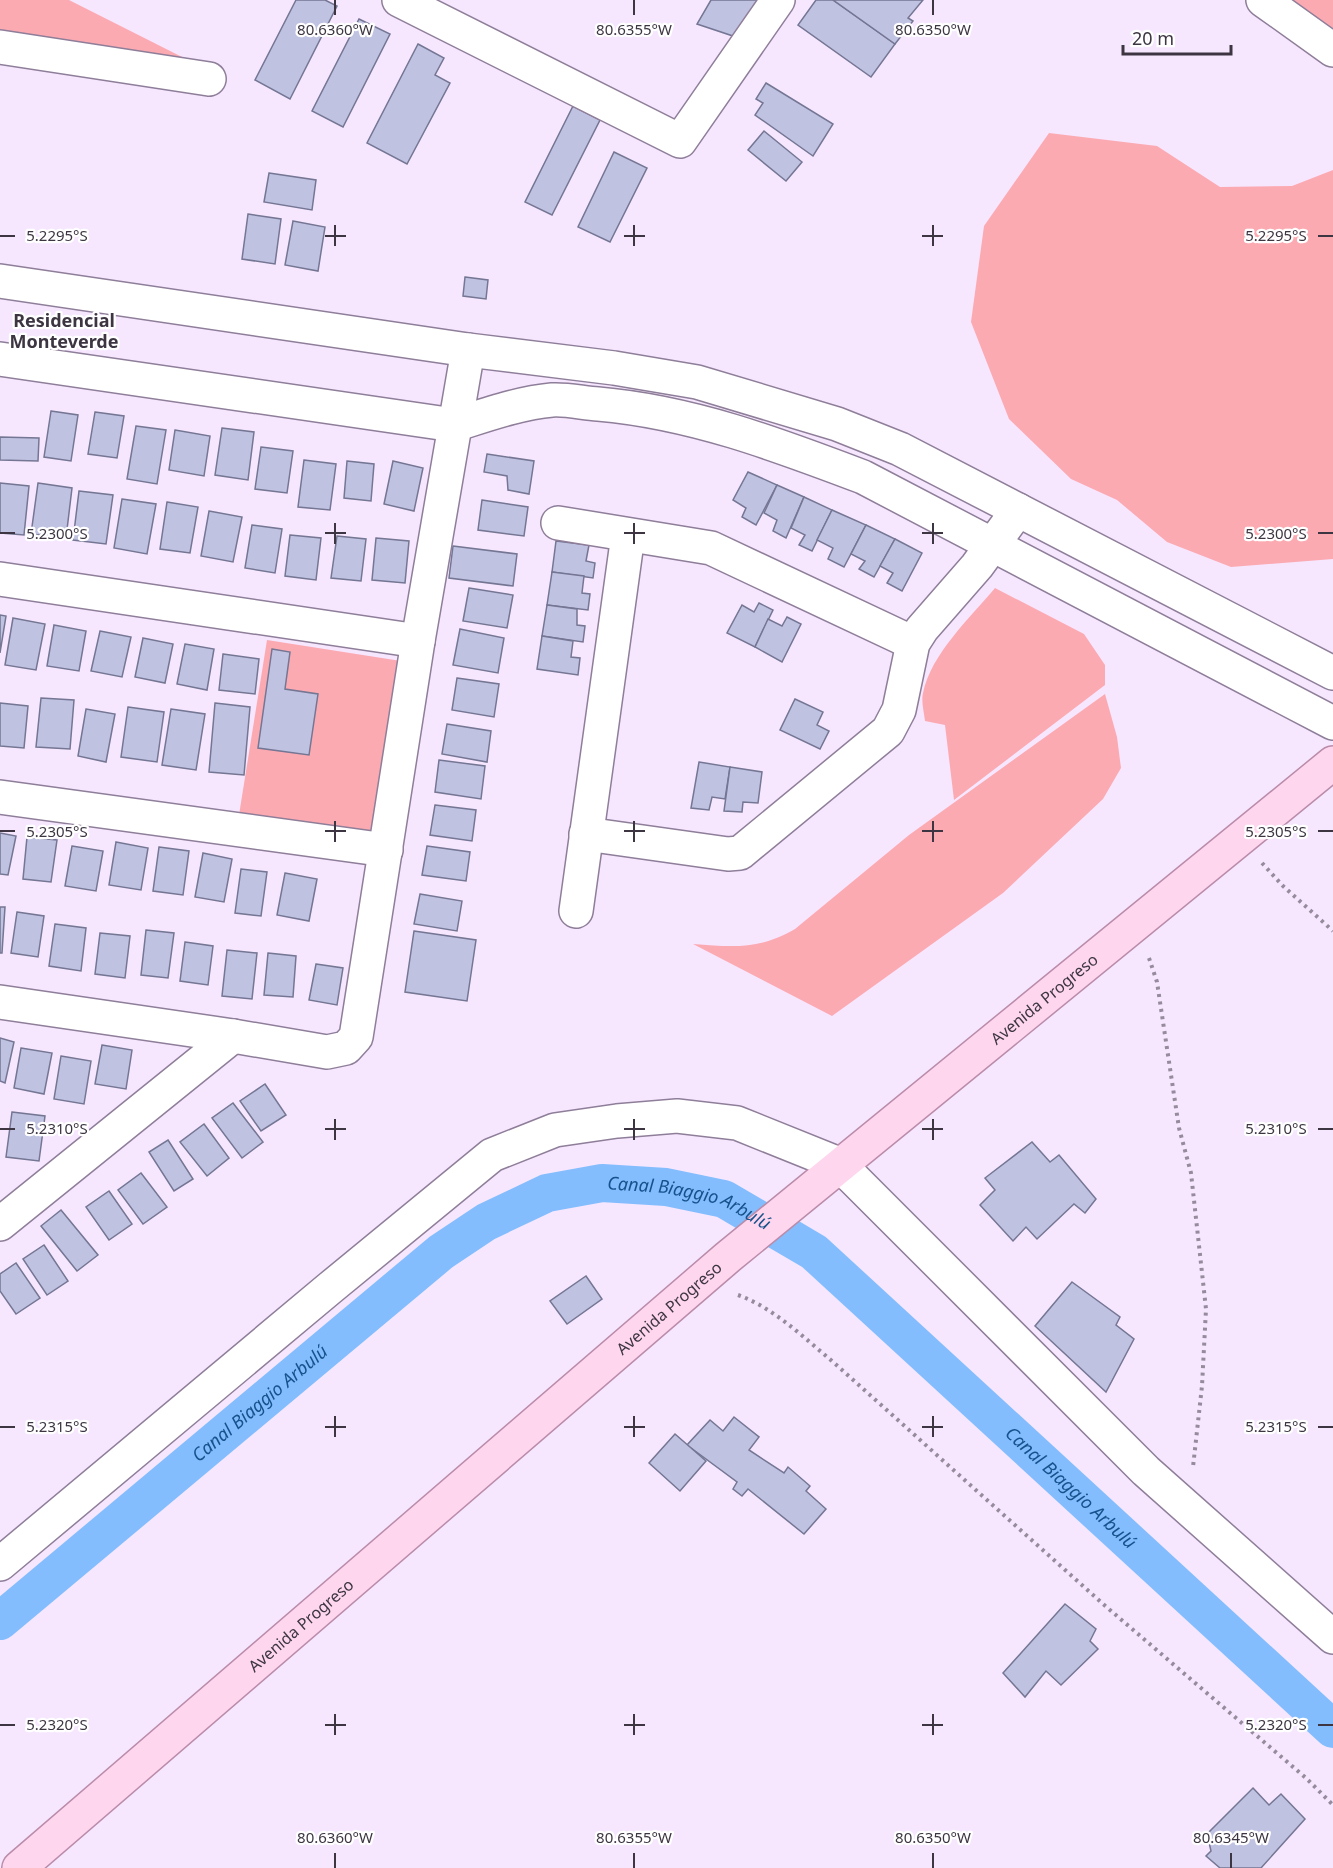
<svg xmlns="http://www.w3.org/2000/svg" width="1333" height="1868" viewBox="0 0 1333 1868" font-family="'Noto Sans',sans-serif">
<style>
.green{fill:#fcaab2}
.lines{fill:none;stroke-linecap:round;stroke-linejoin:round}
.canal{stroke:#83bdfd;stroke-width:38}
.building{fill:#c0c2e2;stroke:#747693;stroke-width:1.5}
.minor-casing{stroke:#8f7e99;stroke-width:36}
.tertiary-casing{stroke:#8f7e99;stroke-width:36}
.primary-casing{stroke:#ba8caa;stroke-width:36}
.path{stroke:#968b9d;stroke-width:4;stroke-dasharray:3 4.5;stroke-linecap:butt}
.minor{stroke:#fff;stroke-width:33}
.tertiary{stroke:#fff;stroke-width:33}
.primary{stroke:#fed6ee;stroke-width:33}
.ticks{fill:none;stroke:#3d3642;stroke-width:2}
.labels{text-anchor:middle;stroke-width:4.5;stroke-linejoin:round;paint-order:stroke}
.street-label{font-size:16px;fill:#3d3642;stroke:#fff}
.neighbourhood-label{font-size:18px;font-weight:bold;fill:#3d3642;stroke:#fff}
.water-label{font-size:18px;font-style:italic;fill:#18528c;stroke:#fff}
.ticks-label{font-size:15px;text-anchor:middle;fill:#3d3642;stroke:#fff;stroke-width:4.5;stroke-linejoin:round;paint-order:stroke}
</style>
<rect width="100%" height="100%" fill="#f6e7ff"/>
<g class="green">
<path d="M0,0H69L190,61L0,30Z"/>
<path d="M1280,0H1333V37Z"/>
<path d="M1049,133L1157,146L1220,187L1292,186L1333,170V559L1231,567L1167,542L1117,500L1071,479L1009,419L971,322L984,226Z"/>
<path d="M995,588L1084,634L1105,665V685L954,800L945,725L925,721C924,712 921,701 923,693C931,654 970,618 995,588Z"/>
<path d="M267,640L401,661L373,835L239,815Z"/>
<path d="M1105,694L1117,737L1121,768L1103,799L1003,893L832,1016L693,944C734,947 758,950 795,929L909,835Z"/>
</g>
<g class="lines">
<path class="canal" id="s1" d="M0,1621L441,1252L486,1222L547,1193L602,1183L666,1187L724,1199L814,1252L1333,1729"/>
</g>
<g class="building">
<path d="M296,0H325L337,6L290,99L255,80Z"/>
<path d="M711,0H759L736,37L697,24Z"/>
<path d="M816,0H833L895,44L871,77L798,25Z"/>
<path d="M833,0H923L908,18L913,21L895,44Z"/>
<path d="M359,19L390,34L343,127L312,111Z"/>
<path d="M418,44L444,58L435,75L450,83L407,164L367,143Z"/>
<path d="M766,83L833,124L813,156L755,115L763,103L756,99Z"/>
<path d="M573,106L600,120L552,215L525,202Z"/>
<path d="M764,131L802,162L786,181L748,150Z"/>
<path d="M614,152L647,168L610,242L578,227Z"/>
<path d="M269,173L316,180L312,210L264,202Z"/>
<path d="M248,214L281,219L275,264L242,259Z"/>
<path d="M293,221L325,227L318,271L285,265Z"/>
<path d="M465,277L488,280L486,299L463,296Z"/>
<path d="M51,411L78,415L71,461L44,457Z"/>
<path d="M95,412L124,416L117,458L88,454Z"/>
<path d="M136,426L166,430L157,484L127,479Z"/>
<path d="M222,428L254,432L248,480L215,475Z"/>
<path d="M175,430L210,436L204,476L169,470Z"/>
<path d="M0,437L39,438L38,461L0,460Z"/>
<path d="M261,447L293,451L287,493L255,489Z"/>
<path d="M487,454L534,461L529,494L508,490L507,476L484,472Z"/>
<path d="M304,460L336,464L330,510L298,507Z"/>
<path d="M347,461L374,464L371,501L344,498Z"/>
<path d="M393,461L423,468L414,511L384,504Z"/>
<path d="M748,472L777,485L756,525L742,517L746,508L733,500Z"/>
<path d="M0,483L29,486L24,535L0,533Z"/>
<path d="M38,483L72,488L66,538L31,534Z"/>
<path d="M777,485L804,497L786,538L773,531L777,520L764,513Z"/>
<path d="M79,491L113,495L106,544L73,540Z"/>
<path d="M804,497L832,510L812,551L799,545L805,535L791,528Z"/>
<path d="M122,499L156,504L147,554L114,548Z"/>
<path d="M482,500L528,507L524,536L478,530Z"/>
<path d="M167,502L198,507L190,553L160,549Z"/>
<path d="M832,510L866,525L844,567L828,559L833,548L817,540Z"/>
<path d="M209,511L242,517L233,562L201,556Z"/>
<path d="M252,525L282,529L275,573L245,568Z"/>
<path d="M866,525L895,539L874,577L859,569L865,561L851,554Z"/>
<path d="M290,535L321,538L316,580L285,576Z"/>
<path d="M337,536L366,539L361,581L331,578Z"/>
<path d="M376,538L409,541L405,583L372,580Z"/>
<path d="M895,539L922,553L902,591L887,583L893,573L880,566Z"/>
<path d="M556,541L589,545L586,561L595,563L593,578L552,572Z"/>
<path d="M453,546L517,554L513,586L449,578Z"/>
<path d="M552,572L584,576L582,593L590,594L588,610L547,605Z"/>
<path d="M469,588L513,595L507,628L463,621Z"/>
<path d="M759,603L773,610L755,647L727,633L742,605L754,612Z"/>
<path d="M547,605L577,609V625L585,626L583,642L542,636Z"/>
<path d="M0,615L6,616L0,653Z"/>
<path d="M787,617L801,624L782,662L755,647L768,619L782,626Z"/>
<path d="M13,618L45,624L36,670L5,665Z"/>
<path d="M54,625L86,631L79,671L47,666Z"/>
<path d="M460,629L504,638L498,673L453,665Z"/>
<path d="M100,631L131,637L122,677L91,671Z"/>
<path d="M542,636L573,641L571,657L580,658L578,675L537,669Z"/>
<path d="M143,638L173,644L165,683L135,677Z"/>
<path d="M185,644L214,649L207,690L177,684Z"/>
<path d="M272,649L290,652L285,689L318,694L309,755L258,748Z"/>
<path d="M223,654L259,659L255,694L219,690Z"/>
<path d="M457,678L499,684L494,717L452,710Z"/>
<path d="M41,698L74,700L70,749L36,747Z"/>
<path d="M795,699L823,712L817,725L829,731L820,749L780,730Z"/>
<path d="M0,703L28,706L24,748L0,746Z"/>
<path d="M215,703L250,707L244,775L209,772Z"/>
<path d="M128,707L164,712L157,762L121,757Z"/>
<path d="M86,709L115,714L106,762L78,756Z"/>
<path d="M171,709L205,714L196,770L162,765Z"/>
<path d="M447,724L491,731L487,762L442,754Z"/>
<path d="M439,760L485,766L481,799L435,792Z"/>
<path d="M699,762L730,767L725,799L712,797L709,810L691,808Z"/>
<path d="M730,767L762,772L758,803L743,802L742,812L724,811Z"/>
<path d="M435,805L476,810L472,841L430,835Z"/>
<path d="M0,833L16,836L8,875L0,874Z"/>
<path d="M27,837L57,840L51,882L23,879Z"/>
<path d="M116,842L148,848L141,890L109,885Z"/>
<path d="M72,846L103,851L96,891L65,886Z"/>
<path d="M427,846L470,852L466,881L422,875Z"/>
<path d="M159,847L189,851L183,895L153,891Z"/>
<path d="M203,853L232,859L224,902L195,897Z"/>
<path d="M241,869L267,872L261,916L235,913Z"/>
<path d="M285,873L317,879L309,921L277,915Z"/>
<path d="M420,894L462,901L457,931L414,924Z"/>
<path d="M0,907H5L2,953H0Z"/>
<path d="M17,912L44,916L38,957L11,953Z"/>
<path d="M55,924L86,928L81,971L49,966Z"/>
<path d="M146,930L174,933L168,978L141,975Z"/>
<path d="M414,931L476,940L467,1001L405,992Z"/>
<path d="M100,933L130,936L125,978L95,974Z"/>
<path d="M185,942L213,946L208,985L180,981Z"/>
<path d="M227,950L257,953L252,999L222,996Z"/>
<path d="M268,953L296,956L293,997L264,995Z"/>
<path d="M316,964L343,968L337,1005L309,1000Z"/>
<path d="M0,1038L14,1042L5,1083L0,1081Z"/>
<path d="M102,1045L132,1050L126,1089L95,1084Z"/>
<path d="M21,1048L52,1053L44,1094L14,1088Z"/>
<path d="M61,1056L91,1061L84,1104L54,1099Z"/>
<path d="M265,1084L286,1115L261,1131L240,1101Z"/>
<path d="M233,1103L263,1142L242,1158L212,1118Z"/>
<path d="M12,1112L45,1116L39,1161L6,1157Z"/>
<path d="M204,1124L229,1158L207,1176L180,1142Z"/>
<path d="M168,1140L193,1179L174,1191L149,1152Z"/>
<path d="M1032,1142L1050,1162L1059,1155L1096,1199L1085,1213L1074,1204L1037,1239L1026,1227L1013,1241L980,1205L995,1190L985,1178Z"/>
<path d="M141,1173L167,1207L143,1224L118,1190Z"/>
<path d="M109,1191L132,1224L109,1240L86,1207Z"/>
<path d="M61,1210L98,1255L77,1271L41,1226Z"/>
<path d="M44,1245L68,1281L47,1295L23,1259Z"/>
<path d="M16,1263L40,1298L16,1314L0,1291V1274Z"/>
<path d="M586,1276L602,1299L567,1324L550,1301Z"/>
<path d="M1072,1282L1120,1317L1116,1325L1134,1339L1106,1392L1035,1326Z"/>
<path d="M734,1417L759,1437L749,1450L784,1473L788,1467L810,1486L806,1491L826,1509L804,1534L748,1489L742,1496L733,1489L737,1482L687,1445L710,1420L723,1431Z"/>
<path d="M675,1434L706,1461L680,1491L649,1463Z"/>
<path d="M1065,1604L1096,1629L1090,1641L1098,1649L1061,1685L1046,1671L1025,1697L1003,1673Z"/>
<path d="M1253,1788L1269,1805L1281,1794L1305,1819L1261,1868H1220L1206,1856L1211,1851L1207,1834Z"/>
</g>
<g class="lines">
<defs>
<g id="minor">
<path d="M399,0L680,141L778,0"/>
<path d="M0,47L209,79"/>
<path d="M558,523L711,548L913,643"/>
<path d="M0,579L418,641"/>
<path d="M0,797L386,850"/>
<path d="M586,834L728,854L740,853L888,731L899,710L913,643L922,629L977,566L1018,510"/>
<path d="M576,911L628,535"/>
<path d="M0,1002L233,1036L327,1052L346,1048L356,1037L418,641L468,350"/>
<path d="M0,1224L233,1036"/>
<path d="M0,1564L330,1288L492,1155L555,1130L617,1121L677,1116L737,1123L839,1164L1146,1471L1333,1637"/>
</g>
<g id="tertiary">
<path d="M1263,0L1333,50"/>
<path d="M0,281L468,350L614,368L697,382L837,424L900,449L1333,673"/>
<path d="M0,359L454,425C486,415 519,403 552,400C567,399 583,403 598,404C691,412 776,444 863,477L1333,723"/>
</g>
<g id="primary">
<path id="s2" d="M19,1868L728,1257L1333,763"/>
</g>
</defs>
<use href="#minor" class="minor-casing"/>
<use href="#tertiary" class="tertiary-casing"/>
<use href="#primary" class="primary-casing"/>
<g class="path">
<path d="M1262,863L1283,886L1333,931"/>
<path d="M1149,958L1157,982L1179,1128L1191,1173L1206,1309L1202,1386L1193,1467"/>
<path d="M738,1295C774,1308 803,1337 832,1361L1103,1604L1306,1778L1333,1805"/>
</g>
<use href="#minor" class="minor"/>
<use href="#tertiary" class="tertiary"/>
<use href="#primary" class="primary"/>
</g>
<path class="ticks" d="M335,0V15M634,0V15M933,0V15M335,225V246M634,225V246M933,225V246M0,236H15M325,236H346M624,236H645M922,236H943M1318,236H1333M335,523V544M634,523V544M933,523V544M0,533H15M325,533H346M624,533H645M922,533H943M1318,533H1333M335,821V842M634,821V842M933,821V842M0,831H15M325,831H346M624,831H645M922,831H943M1318,831H1333M335,1119V1140M634,1119V1140M933,1119V1140M0,1129H15M325,1129H346M624,1129H645M922,1129H943M1318,1129H1333M335,1416V1437M634,1416V1437M933,1416V1437M0,1427H15M325,1427H346M624,1427H645M922,1427H943M1318,1427H1333M335,1714V1735M634,1714V1735M933,1714V1735M0,1725H15M325,1725H346M624,1725H645M922,1725H943M1318,1725H1333M335,1853V1868M634,1853V1868M933,1853V1868M1231,1853V1868"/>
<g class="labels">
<g class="street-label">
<text dy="6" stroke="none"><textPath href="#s2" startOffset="1344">Avenida Progreso</textPath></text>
<text dy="6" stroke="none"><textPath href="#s2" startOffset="858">Avenida Progreso</textPath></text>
<text dy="6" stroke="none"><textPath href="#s2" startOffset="372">Avenida Progreso</textPath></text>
</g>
<g class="neighbourhood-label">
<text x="64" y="327">Residencial<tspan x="64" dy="21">Monteverde</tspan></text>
</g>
<g class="water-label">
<text dy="6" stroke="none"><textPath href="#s1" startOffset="843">Canal Biaggio Arbulú</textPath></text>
<text dy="6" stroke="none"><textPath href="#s1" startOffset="339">Canal Biaggio Arbulú</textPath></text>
<text dy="6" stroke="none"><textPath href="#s1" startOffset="1329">Canal Biaggio Arbulú</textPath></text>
</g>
</g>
<g class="ticks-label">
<text x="335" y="35">80.6360°W</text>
<text x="634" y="35">80.6355°W</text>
<text x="933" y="35">80.6350°W</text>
<text x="57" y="241">5.2295°S</text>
<text x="1276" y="241">5.2295°S</text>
<text x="57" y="539">5.2300°S</text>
<text x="1276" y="539">5.2300°S</text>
<text x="57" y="837">5.2305°S</text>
<text x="1276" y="837">5.2305°S</text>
<text x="57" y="1134">5.2310°S</text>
<text x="1276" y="1134">5.2310°S</text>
<text x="57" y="1432">5.2315°S</text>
<text x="1276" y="1432">5.2315°S</text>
<text x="57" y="1730">5.2320°S</text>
<text x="1276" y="1730">5.2320°S</text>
<text x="335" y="1843">80.6360°W</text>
<text x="634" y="1843">80.6355°W</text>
<text x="933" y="1843">80.6350°W</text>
<text x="1231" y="1843">80.6345°W</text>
</g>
<path d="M1123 45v9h108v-9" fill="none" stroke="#3d3642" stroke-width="3"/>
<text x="1132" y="45" font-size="18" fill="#3d3642" stroke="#ffffff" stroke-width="4.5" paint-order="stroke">20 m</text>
</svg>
